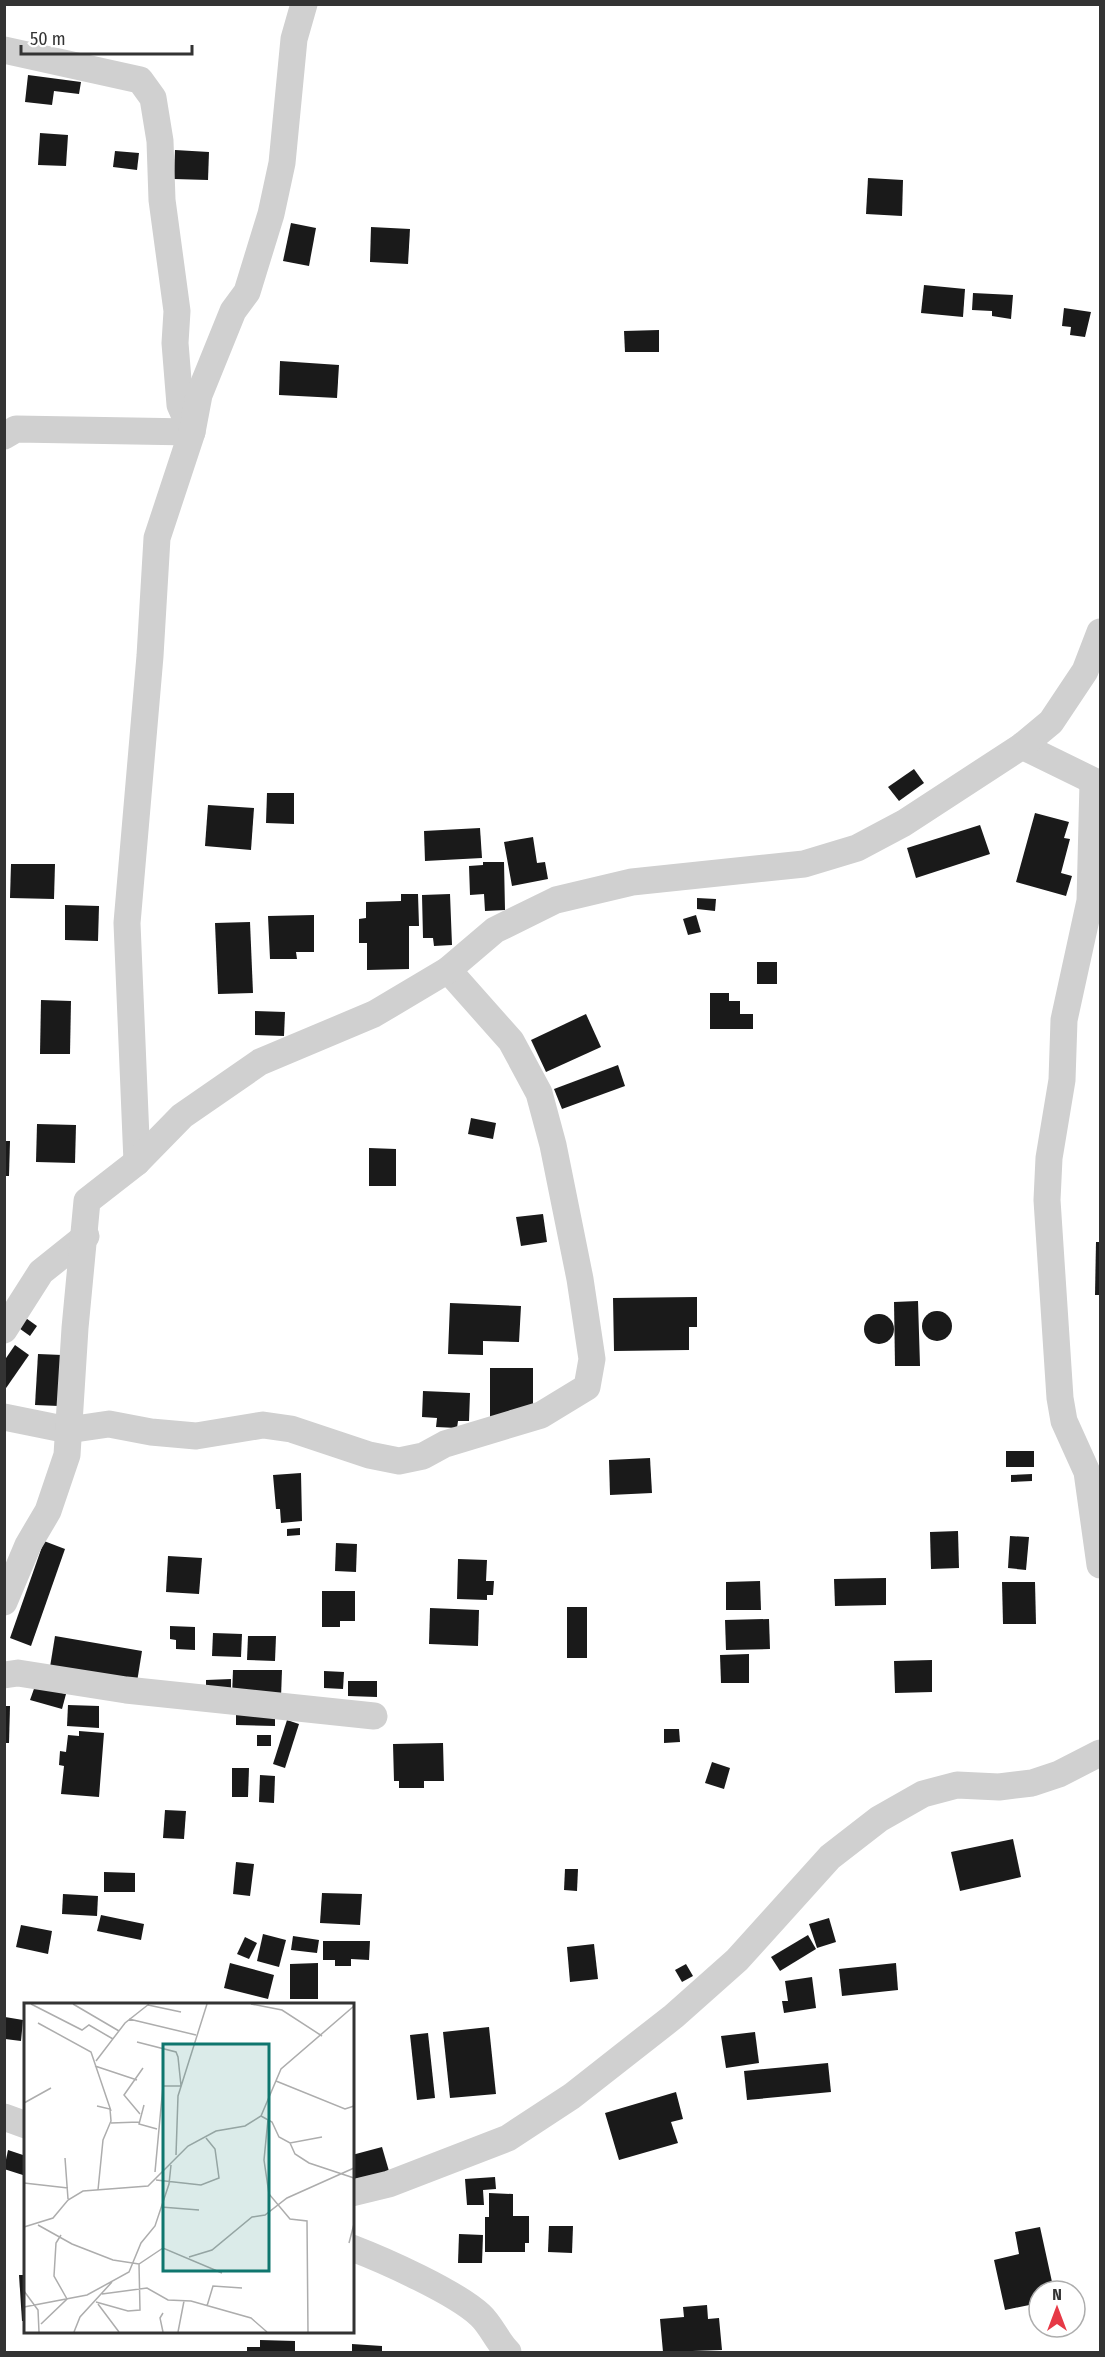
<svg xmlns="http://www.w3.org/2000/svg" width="1105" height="2357" viewBox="0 0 1105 2357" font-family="'Fira Sans Condensed',sans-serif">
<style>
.building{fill:#1a1a1a}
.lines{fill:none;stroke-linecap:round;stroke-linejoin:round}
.minor{stroke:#d0d0d0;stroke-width:27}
.inset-road{fill:none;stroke:#adadad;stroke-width:1.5}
.view{fill:#0f766e;fill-opacity:0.15;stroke:#0f766e;stroke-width:3}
.inset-edge{fill:none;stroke:#333;stroke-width:3}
</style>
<rect width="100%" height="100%" fill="#fff"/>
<g class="building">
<path d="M28,75L81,82L79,94L54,91L52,105L25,102Z"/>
<path d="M40,133L68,135L66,166L38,165Z"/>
<path d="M175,150L209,152L208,180L174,179Z"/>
<path d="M115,151L139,153L137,170L113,167Z"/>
<path d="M868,178L903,180L902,216L866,214Z"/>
<path d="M291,223L316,228L309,266L283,261Z"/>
<path d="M371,227L410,229L408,264L370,262Z"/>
<path d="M924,285L965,289L963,317L921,313Z"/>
<path d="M973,293L1013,295L1011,319L992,316V311L972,310Z"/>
<path d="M1064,308L1091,312L1085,337L1070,335L1071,327L1062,326Z"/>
<path d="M659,330V352H625L624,331Z"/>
<path d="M280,361L339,365L337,398L279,395Z"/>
<path d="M914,769L924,783L899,801L888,787Z"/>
<path d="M267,793H294V824L266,823Z"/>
<path d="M208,805L254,808L251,850L205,846Z"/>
<path d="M1035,813L1069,822L1064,838L1070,839L1061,873L1072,876L1066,896L1016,882Z"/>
<path d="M980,825L990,854L916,878L907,848Z"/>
<path d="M480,828L482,858L425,861L424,831Z"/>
<path d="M533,837L537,863L545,862L548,879L512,886L504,842Z"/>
<path d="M483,862H504L505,910L485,911L484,894L470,895L469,866L483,865Z"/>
<path d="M11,864H55L54,899L10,898Z"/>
<path d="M401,894H418L419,926H409V969L367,970V943H359V919L366,918V902L401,901Z"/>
<path d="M450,894L452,945L434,946L433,938H423L422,895Z"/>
<path d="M697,898L716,899L715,911L697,909Z"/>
<path d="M65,905L99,906L98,941L65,940Z"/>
<path d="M314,915V952H296L297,959H270L268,916Z"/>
<path d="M696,915L701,932L688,935L683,919Z"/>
<path d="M250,922L253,993L218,994L215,923Z"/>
<rect x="757" y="962" width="20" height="22"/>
<path d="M710,993H729V1001H740V1014H753V1029H710Z"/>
<path d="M41,1000L71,1001L70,1054H40Z"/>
<path d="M255,1011L285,1012L284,1036L255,1035Z"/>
<path d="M586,1014L601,1047L546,1072L531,1040Z"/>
<path d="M618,1065L625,1086L562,1109L554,1089Z"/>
<path d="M471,1118L496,1123L493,1139L468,1134Z"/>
<path d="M37,1124L76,1125L75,1163L36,1162Z"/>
<path d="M4,1141H10L9,1176H4Z"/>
<path d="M369,1148L396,1149V1186H369Z"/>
<path d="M543,1214L547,1242L521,1246L516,1217Z"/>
<path d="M1096,1242H1100V1295H1095Z"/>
<path d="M697,1297V1327H689V1350L614,1351L613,1298Z"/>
<path d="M918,1301L920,1366H895L894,1302Z"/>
<path d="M450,1303L521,1306L519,1342L483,1341V1355L448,1354Z"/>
<circle cx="937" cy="1326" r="15"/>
<circle cx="879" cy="1329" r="15"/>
<path d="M23,1316L37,1326L30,1336L16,1326Z"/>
<path d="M15,1345L29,1355L4,1391V1361Z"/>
<path d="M38,1354L62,1355L59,1406L35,1405Z"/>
<rect x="490" y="1368" width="43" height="49"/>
<path d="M423,1391L470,1393L469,1421H458L457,1428L436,1427L437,1418L422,1417Z"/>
<rect x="1006" y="1451" width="28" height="16"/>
<path d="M650,1458L652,1493L610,1495L609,1460Z"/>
<path d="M301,1473L302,1521L281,1523L280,1509H276L273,1475Z"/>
<path d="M1032,1474V1481L1011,1482V1475Z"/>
<path d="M300,1528V1535L287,1536V1529Z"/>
<path d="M958,1531L959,1568L931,1569L930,1532Z"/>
<path d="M1010,1536L1029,1537L1026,1570L1008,1568Z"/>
<path d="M44,1541L65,1549L31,1646L10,1638Z"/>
<path d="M336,1543L357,1544L356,1572L335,1571Z"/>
<path d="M168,1556L202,1558L199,1594L166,1592Z"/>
<path d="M458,1559L487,1560L486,1581H494L493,1595H487V1600L457,1599Z"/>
<path d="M886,1578V1605L835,1606L834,1579Z"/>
<path d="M760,1581L761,1610H726V1582Z"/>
<path d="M1002,1582H1035L1036,1624H1003Z"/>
<path d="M322,1591H355V1621H340V1627H322Z"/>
<rect x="567" y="1607" width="20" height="51"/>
<path d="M430,1608L479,1610L478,1646L429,1644Z"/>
<path d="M769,1619L770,1649L726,1650L725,1620Z"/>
<path d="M170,1626L195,1627V1650L176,1649V1640L170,1639Z"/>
<path d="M213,1633L242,1634L241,1657L212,1656Z"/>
<path d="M55,1636L142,1651L137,1682L50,1667Z"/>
<path d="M248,1636H276L275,1661L247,1660Z"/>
<path d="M749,1654V1683H721L720,1655Z"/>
<path d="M932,1660V1692L895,1693L894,1661Z"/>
<path d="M233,1670H282L281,1697L232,1696Z"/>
<path d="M324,1671L344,1672L343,1689L324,1688Z"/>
<path d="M231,1679V1694H206V1680Z"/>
<path d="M348,1681H377V1697L348,1696Z"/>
<path d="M35,1686L66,1694L62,1709L30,1700Z"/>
<path d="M68,1705L99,1706V1728L67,1726Z"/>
<path d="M4,1706H10L9,1743H4Z"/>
<path d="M236,1709H275V1726L236,1725Z"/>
<path d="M287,1720L299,1724L285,1768L273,1764Z"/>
<path d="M664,1729H679L680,1742L664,1743Z"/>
<path d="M79,1731L104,1733L99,1797L61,1794L64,1766L59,1765L60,1751L66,1752L68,1735L79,1736Z"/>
<rect x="257" y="1735" width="14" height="11"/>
<path d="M443,1743L444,1781H424V1788H399V1781H394L393,1744Z"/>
<path d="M712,1762L730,1768L724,1789L705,1783Z"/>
<path d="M232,1768H249L248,1797H232Z"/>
<path d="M260,1775L275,1776L274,1803L259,1802Z"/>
<path d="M165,1810L186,1811L184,1839L163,1838Z"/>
<path d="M1013,1839L1021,1877L960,1891L951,1852Z"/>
<path d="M236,1862L254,1864L250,1896L233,1894Z"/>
<path d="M565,1869H578L577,1891L564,1890Z"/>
<path d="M104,1872L135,1873V1892H104Z"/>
<path d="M322,1893L362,1894L360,1925L320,1923Z"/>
<path d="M63,1894L98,1896L97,1916L62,1914Z"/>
<path d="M101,1915L144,1924L141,1940L97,1931Z"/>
<path d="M829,1918L836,1942L817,1948L809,1924Z"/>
<path d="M21,1925L52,1931L48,1954L16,1947Z"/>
<path d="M263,1934L286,1940L279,1967L257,1961Z"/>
<path d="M808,1935L816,1949L780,1971L771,1957Z"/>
<path d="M293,1936L319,1940L317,1953L291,1950Z"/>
<path d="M245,1937L257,1943L249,1959L237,1954Z"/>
<path d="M323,1941H370L369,1960L351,1959V1966H335V1960H323Z"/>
<path d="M594,1944L598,1979L570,1982L567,1947Z"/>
<path d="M230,1963L274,1975L268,1999L224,1988Z"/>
<path d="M318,1963V1999H290V1964Z"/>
<path d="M896,1963L898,1990L842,1996L839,1969Z"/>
<path d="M686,1964L693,1976L682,1982L675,1970Z"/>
<path d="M812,1977L816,2008L784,2013L782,2001H788L785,1981Z"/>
<path d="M5,2017L23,2020L21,2041L5,2039Z"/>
<path d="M489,2027L496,2094L450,2098L443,2032Z"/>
<path d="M755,2032L759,2063L726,2068L721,2036Z"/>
<path d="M428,2033L435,2098L417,2100L410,2035Z"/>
<path d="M828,2063L831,2092L747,2100L744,2071Z"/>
<path d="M676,2092L683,2119L671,2122L678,2143L619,2160L605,2113Z"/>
<path d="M382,2147L391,2178L352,2188V2155Z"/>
<path d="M8,2150L26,2156V2176L4,2169Z"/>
<path d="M495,2177L496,2189L483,2190L484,2205H467L465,2179Z"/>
<path d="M489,2193L513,2194V2216H529V2243H525V2252H485V2217H489Z"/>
<path d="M549,2226H573L572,2253L548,2252Z"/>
<path d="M1040,2227L1054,2291H1039V2303L1005,2310L994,2260L1019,2254L1015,2232Z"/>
<path d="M459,2234L483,2235L482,2263H458Z"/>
<path d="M19,2275H26V2321H22Z"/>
<path d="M707,2305L708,2319L719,2318L722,2350L663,2352L660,2319L684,2317L683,2307Z"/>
<path d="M260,2340L295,2341V2352H247V2347H260Z"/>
<path d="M352,2344L382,2346V2352H352Z"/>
</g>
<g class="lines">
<g class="minor">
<path d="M4,50L140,80L153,98L160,141L162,200L177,311L175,343L180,405L192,432L16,429L4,436"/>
<path d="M1022,746L1100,784"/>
<path d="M1093,782L1090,901L1064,1020L1062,1080L1049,1158L1047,1200L1060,1398L1064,1421L1087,1472L1100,1565"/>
<path d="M137,1162L127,923L150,656L157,538L192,432L199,395L233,311L247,292L271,214L282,163L294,39L304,4"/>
<path d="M4,1330L41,1272L86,1236"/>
<path d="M4,1417L68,1430L109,1424L151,1432L196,1436L263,1425L291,1429L369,1455L399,1461L423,1456L445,1444L541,1415L587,1387L592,1359L580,1279L553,1145L539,1093L511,1041L448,970"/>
<path d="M4,1602L28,1545L48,1511L67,1455L75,1328L87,1201L137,1162L182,1116L260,1062L374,1014L448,970L495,930L556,900L632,882L804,864L857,848L904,823L1022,746L1051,722L1085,671L1100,632"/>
<path d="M4,1675L18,1673L126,1690L374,1716"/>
<path d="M4,2117L26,2125"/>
<path d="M352,2193L389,2184L508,2138L572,2096L674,2016L737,1960L830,1857L879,1819L923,1794L957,1785L999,1787L1032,1783L1059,1774L1100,1753"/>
<path d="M352,2248C386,2261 455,2292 480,2315C491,2325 497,2341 508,2352"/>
</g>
</g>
<g transform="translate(24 2003)">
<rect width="330" height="330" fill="#fff"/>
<path class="inset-road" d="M7,1L58,27L65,22L89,36M49,1L95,28M227,1L258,7L298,33M124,2L157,9M105,16L172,32M14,20L67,49L87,108M113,39L152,49L154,54L157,83H139L131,169M72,58L101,20L125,1M71,63L113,77M252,78L321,106L330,103M0,100L27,85M120,102L115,121L133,126M73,103L86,106L87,118L79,137L74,187M116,111L100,92L119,65M237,113L248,119L255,134L266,140L298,134M0,116V142M244,116L240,157L245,191L266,216L283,218L284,329M87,120L115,119M266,140L271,151L285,160L330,175M152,152L154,93L183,1M41,155L44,196M132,177L177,182L195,175L191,146L182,135M0,180L44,185M137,204L175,207M14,222L48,241L89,257L115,261L139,245L198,270M0,224L29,215L44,197L59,188L124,183L164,143L192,128L221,123L237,113L257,66L330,3M325,240L330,221M165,254L188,247L228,214L241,212L263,195L330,165M0,288L14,307L15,329M78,291L123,285L144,297L167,298L227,315L243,329M72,299L104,308L116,307L115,261M74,301L95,329M183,303L189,283L218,285M0,304L63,292L105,269L117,240L131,223L145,181L147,162M17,321L43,296L30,273L32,240L37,232M50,329L56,314L88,279M139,329L136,315L139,310M154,329L160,298"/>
<path class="view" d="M139,41H245V268H139Z"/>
<rect width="330" height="330" class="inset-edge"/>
</g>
<rect width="1105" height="2357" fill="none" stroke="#333333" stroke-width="12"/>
<g transform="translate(1057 2309)"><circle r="28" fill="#ffffff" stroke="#adadad" stroke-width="1.5"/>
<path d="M0-4.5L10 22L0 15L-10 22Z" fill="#e63946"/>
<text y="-9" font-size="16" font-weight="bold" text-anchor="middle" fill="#333333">N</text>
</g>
<path d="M21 45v9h171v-9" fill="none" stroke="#333333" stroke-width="3"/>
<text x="30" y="45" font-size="18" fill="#333333" stroke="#ffffff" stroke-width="4.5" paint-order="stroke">50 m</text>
</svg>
